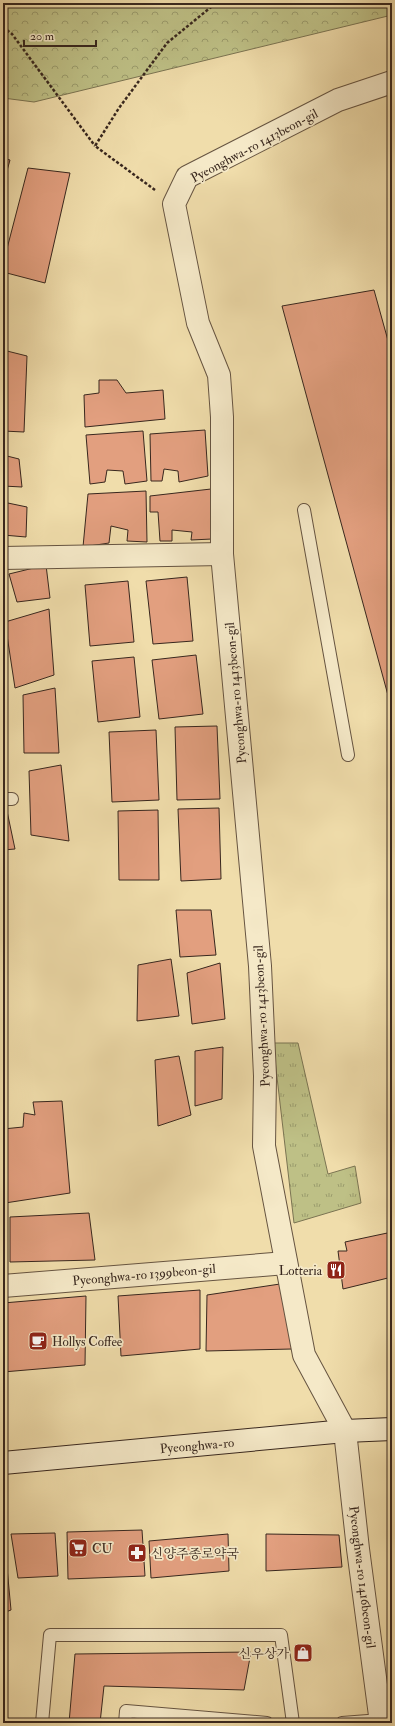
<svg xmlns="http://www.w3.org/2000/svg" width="395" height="1726" viewBox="0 0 395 1726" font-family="'IM FELL Double Pica','Noto Serif KR',serif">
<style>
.forest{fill:url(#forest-crowns);stroke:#7b7452}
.park{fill:url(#park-tufts);stroke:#7b7452}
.building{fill:#e29f7f;stroke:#38271e}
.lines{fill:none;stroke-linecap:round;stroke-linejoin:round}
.lane-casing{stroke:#665441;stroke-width:14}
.street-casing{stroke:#665441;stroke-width:24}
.secondary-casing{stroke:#38271e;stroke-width:24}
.path{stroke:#38271e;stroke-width:2.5;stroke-dasharray:3 2;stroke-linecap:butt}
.lane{stroke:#f5e9c8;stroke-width:12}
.street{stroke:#f5e9c8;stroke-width:22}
.secondary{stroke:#f5e9c8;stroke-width:22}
.labels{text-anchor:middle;stroke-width:3.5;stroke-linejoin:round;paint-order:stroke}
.street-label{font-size:13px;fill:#38271e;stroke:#f5e9c8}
.poi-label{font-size:13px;fill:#38271e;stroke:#f5e9c8;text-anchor:start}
</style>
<defs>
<pattern id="forest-crowns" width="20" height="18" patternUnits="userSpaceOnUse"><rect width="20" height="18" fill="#bec086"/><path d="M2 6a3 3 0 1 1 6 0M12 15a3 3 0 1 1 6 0" fill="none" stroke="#9b9c6d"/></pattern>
<pattern id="park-tufts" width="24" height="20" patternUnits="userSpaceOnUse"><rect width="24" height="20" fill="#bec086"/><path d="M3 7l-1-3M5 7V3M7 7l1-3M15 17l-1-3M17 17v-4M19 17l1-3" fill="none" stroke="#9b9c6d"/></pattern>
</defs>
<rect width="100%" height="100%" fill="#f0ddab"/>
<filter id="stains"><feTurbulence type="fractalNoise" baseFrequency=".005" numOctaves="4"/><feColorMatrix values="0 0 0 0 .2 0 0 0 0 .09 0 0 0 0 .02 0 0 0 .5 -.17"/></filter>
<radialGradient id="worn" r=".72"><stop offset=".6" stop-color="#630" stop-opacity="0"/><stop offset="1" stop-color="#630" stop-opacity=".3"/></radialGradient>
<path class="forest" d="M3,3H392V15L34,102L3,98Z"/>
<path class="park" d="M273,1043H298L328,1174L355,1166L361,1203L294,1223Z"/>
<g class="building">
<path d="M3,158L10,160L3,185Z"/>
<path d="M28,168L70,173L45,283L3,272V264Z"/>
<path d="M374,290L392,355V710L282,306Z"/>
<path d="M3,350L27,356L24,432L3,431Z"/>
<path d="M99,380H117L126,393L163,390L165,419L85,427L84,395L99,393Z"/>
<path d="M205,430L208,476L179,482L178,471L164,469L162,481H151L150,434Z"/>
<path d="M143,431L147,481L125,484L123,471L107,470L105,482L90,484L86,435Z"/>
<path d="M3,455L19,459L22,487L3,486Z"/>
<path d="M211,489L212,539L191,540L192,532L172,530V541H160L158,512H150V496Z"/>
<path d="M146,491L147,542L127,541L128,530L111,526L109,543L83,547L88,494Z"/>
<path d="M3,502L27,507L26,537L3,535Z"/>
<path d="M46,565L50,598L17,602L9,574Z"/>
<path d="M187,577L193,641L153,644L146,581Z"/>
<path d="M128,581L134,642L90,646L85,585Z"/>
<path d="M49,609L54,675L15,688L5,622Z"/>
<path d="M196,655L203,714L159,719L152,660Z"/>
<path d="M134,657L140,717L98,722L92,661Z"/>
<path d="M55,688L59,753H24L23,695Z"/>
<path d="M217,726L220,799L177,800L175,727Z"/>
<path d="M156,730L159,800L112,802L109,732Z"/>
<path d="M61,765L69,841L31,835L29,771Z"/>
<path d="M219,808L221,879L181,881L178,809Z"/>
<path d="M158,810L159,880H119L118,811Z"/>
<path d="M3,811H7L15,849L3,850Z"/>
<path d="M392,850V865L388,851Z"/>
<path d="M176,910H211L216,955L180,957Z"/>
<path d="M171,959L179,1016L137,1021L138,965Z"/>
<path d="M220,963L225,1019L192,1024L187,973Z"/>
<path d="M223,1047L222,1099L195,1106V1051Z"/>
<path d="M179,1056L191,1115L158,1126L155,1060Z"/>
<path d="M62,1101L70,1193L5,1203L3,1182V1129L23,1127L24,1113L35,1115L33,1102Z"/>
<path d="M89,1213L95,1260L10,1262V1217Z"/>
<path d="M392,1232V1277L343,1289L338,1251H347L345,1242Z"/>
<path d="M280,1284L292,1349L206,1351L207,1295Z"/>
<path d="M200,1290V1349L121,1356L118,1296Z"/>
<path d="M86,1296L85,1365L3,1372V1303Z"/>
<path d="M3,1525L11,1610L3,1613Z"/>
<path d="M142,1530L145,1576L68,1579L67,1532Z"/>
<path d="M55,1533L58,1576L18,1578L11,1534Z"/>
<path d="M228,1534L229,1571L151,1578L149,1541Z"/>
<path d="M266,1534L339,1535L342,1567L266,1571Z"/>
<path d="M251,1652L244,1690L104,1686L100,1723H69L75,1654Z"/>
</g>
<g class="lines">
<defs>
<g id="lane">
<path d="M304,510L348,755"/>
<path d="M3,799H12"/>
<path d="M42,1723L50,1635H281L293,1723"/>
<path d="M125,1723L126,1711L267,1723"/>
<path d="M342,1723L381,1720"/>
</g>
<g id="street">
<path d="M3,558L222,554"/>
<path d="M3,1286L286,1263"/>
<path d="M381,1723L358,1549L345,1431L304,1355L264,1146L265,1076L260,966L222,554V417L219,375L198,323L174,204L187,177L338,100L392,82"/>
</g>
<path id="secondary" d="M3,1463L345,1431L392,1429"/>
</defs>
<use href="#lane" class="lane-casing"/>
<use href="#street" class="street-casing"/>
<use href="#secondary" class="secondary-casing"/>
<g class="path">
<path d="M3,27L12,34L95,146"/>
<path d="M155,190L95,146L119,108L167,43L216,3"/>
</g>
<use href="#lane" class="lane"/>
<use href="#street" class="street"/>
<use href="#secondary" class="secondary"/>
</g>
<defs>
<symbol id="restaurant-square" viewBox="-11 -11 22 22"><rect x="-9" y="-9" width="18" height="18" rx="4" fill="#8f2418" stroke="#f5e9c8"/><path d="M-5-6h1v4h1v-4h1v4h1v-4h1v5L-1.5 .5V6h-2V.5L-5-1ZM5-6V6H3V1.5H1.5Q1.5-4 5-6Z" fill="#fff"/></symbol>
<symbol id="cafe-square" viewBox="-11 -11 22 22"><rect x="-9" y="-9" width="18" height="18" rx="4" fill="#8f2418" stroke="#f5e9c8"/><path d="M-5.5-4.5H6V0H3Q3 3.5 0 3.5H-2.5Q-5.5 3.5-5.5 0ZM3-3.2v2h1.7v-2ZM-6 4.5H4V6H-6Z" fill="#fff"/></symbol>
<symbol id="supermarket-square" viewBox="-11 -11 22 22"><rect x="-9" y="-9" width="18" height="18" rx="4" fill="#8f2418" stroke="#f5e9c8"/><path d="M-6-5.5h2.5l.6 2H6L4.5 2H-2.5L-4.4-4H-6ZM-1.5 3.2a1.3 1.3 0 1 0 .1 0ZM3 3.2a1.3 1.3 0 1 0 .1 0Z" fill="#fff"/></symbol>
<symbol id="pharmacy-square" viewBox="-11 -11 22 22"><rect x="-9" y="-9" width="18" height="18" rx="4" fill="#8f2418" stroke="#f5e9c8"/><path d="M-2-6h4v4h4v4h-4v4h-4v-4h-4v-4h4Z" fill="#fff"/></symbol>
<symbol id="shop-square" viewBox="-11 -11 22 22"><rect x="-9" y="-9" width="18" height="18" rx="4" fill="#8f2418" stroke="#f5e9c8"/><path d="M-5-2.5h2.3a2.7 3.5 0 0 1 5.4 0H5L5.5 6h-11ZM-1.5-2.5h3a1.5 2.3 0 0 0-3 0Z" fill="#fff"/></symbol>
</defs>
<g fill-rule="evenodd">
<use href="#restaurant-square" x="325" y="1259" width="22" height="22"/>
<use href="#cafe-square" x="27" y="1330" width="22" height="22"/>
<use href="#supermarket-square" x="67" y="1537" width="22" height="22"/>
<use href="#pharmacy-square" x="126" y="1542" width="22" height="22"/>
<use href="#shop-square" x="292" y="1642" width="22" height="22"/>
</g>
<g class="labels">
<g class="street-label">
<text transform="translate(254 145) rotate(-28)" y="5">Pyeonghwa-ro 1413beon-gil</text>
<text transform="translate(235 693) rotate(-95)" y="5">Pyeonghwa-ro 1413beon-gil</text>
<text transform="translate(261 1016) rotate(-93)" y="5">Pyeonghwa-ro 1413beon-gil</text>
<text transform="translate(144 1274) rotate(-5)" y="5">Pyeonghwa-ro 1399beon-gil</text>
<text transform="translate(197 1445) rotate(-5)" y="5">Pyeonghwa-ro</text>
<text transform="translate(363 1577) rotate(83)" y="5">Pyeonghwa-ro 1416beon-gil</text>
</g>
<g class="poi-label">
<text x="322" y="1275" text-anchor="end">Lotteria</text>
<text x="52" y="1346">Hollys Coffee</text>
<text x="92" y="1553">CU</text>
<text x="151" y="1558">신양주종로약국</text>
<text x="289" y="1658" text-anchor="end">신우상가</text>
</g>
</g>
<rect width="395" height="1726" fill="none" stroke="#f0ddab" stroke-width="16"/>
<rect x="4" y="4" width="387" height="1718" fill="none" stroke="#38271e" stroke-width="2"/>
<rect x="8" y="8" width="379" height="1710" fill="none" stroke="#38271e"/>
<path d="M24 40v6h72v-6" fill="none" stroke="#38271e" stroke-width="2"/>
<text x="30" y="40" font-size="12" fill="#38271e" stroke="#f5e9c8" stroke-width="3" paint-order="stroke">20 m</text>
<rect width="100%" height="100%" filter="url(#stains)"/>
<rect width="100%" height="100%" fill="url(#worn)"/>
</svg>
